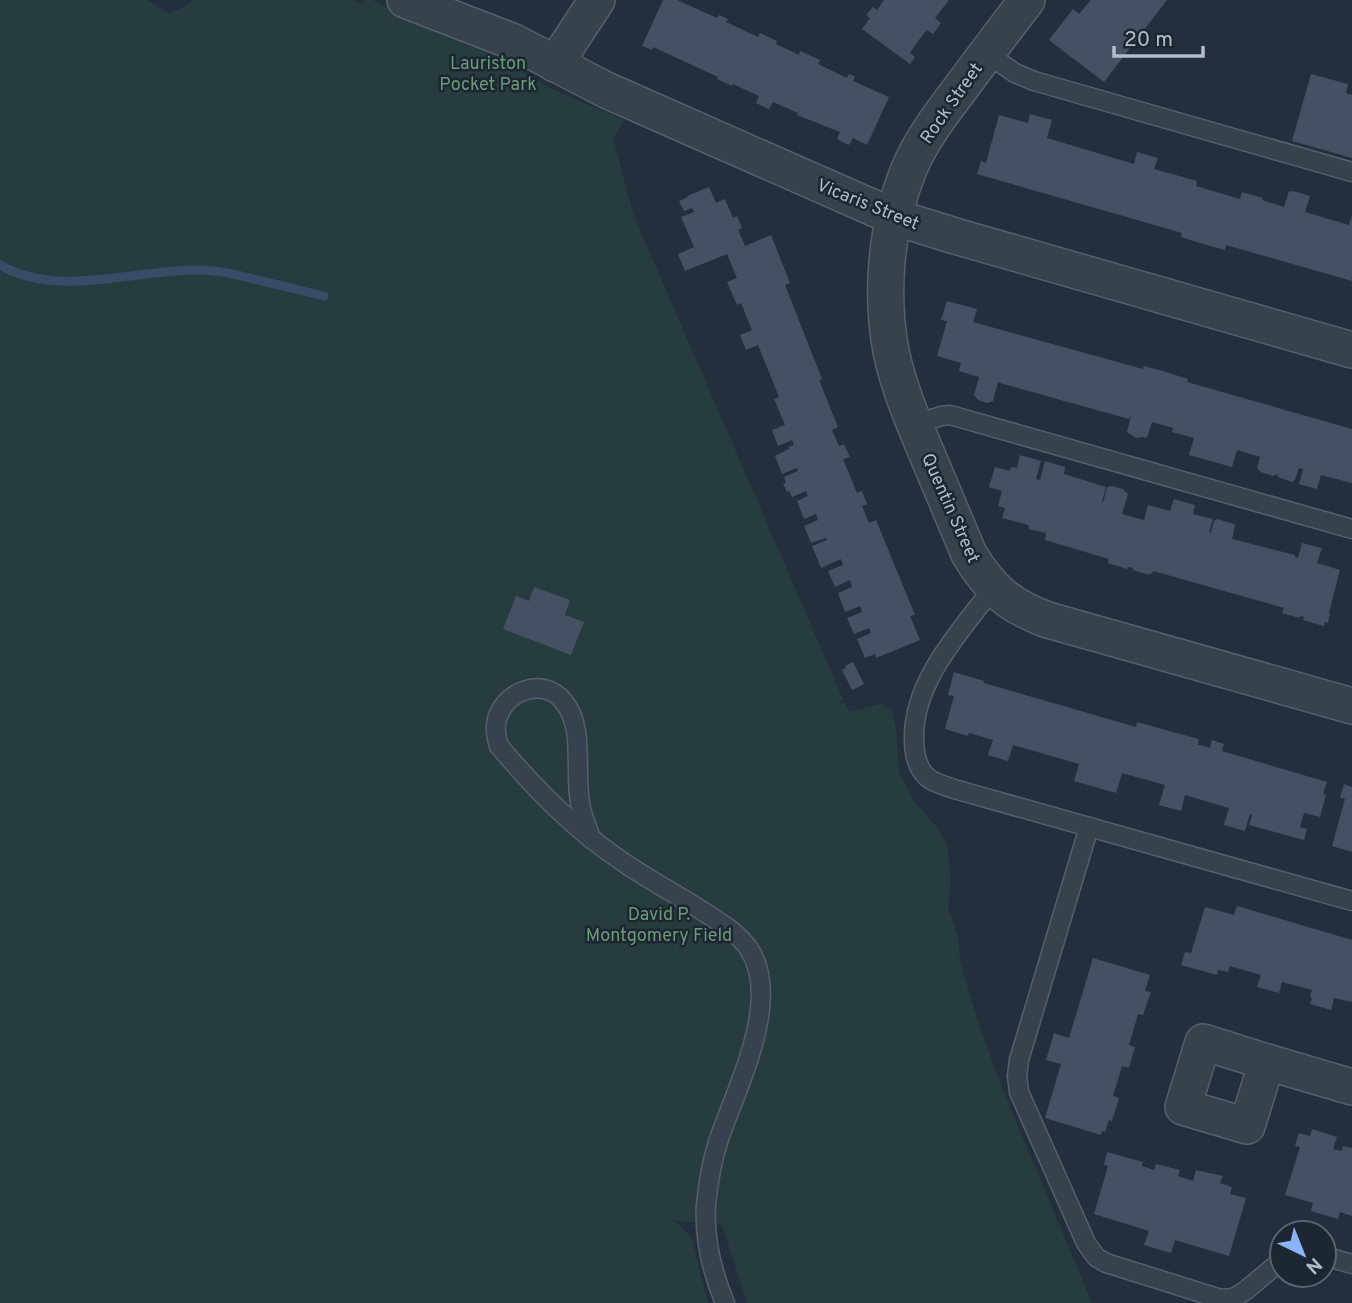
<svg xmlns="http://www.w3.org/2000/svg" width="1352" height="1303" viewBox="0 0 1352 1303" font-family="Overpass,sans-serif">
<style>
.green{fill:#263c3f}
.lines{fill:none;stroke-linecap:round;stroke-linejoin:round}
.stream{stroke:#394c67;stroke-width:9}
.building{fill:#455162}
.service-casing{stroke:#565f6c;stroke-width:21}
.minor-casing{stroke:#565f6c;stroke-width:38}
.service{stroke:#38414e;stroke-width:18}
.minor{stroke:#38414e;stroke-width:35}
.labels{text-anchor:middle;stroke-width:5;stroke-linejoin:round;paint-order:stroke}
.park-label{font-size:18px;fill:#6b9a76;stroke:#1d2633}
.street-label{font-size:18px;fill:#b4bcc9;stroke:#1d2633}
</style>
<rect width="100%" height="100%" fill="#242f3e"/>
<path class="green" d="M0,0H147L170,14L189,4L192,0H353L362,4L364,0H372L502,55L527,74L550,88L624,120L613,138L634,216L843,699L839,704L845,702L849,712L882,703L892,711L896,728L899,772L913,800L934,824L947,843L951,880L948,907L958,937L960,961L977,1019L1001,1085L1092,1303H747L722,1225L672,1220L681,1226L692,1239L708,1303H0Z"/>
<g class="lines">
<path class="stream" d="M0,265C59,299 135,269 199,270C221,270 241,276 262,281C283,286 303,291 324,296"/>
</g>
<g class="building">
<path d="M663,0H677L717,18L719,15L728,19L726,22L758,37L760,33L777,41L776,44L799,55L800,51L820,60L818,64L847,78L849,74L855,76L853,81L889,97L867,145L853,138L849,145L842,142L837,139L840,132L797,115L798,113L773,102L769,109L762,106L756,103L759,96L733,84L732,86L717,79L718,77L664,52L653,47L652,50L642,46Z"/>
<path d="M884,0H949L935,18L941,23L933,34L927,30L918,41L910,53L915,57L910,64L862,29L870,18L866,15L873,7L877,10Z"/>
<path d="M1091,0H1167L1104,82L1049,40L1073,9L1079,14Z"/>
<path d="M1311,74L1348,84L1346,93L1352,95V158L1292,141Z"/>
<path d="M1030,114L1052,120L1047,138L1134,164L1137,152L1158,158L1154,169L1197,181L1196,186L1240,199L1242,192L1263,198L1262,200L1284,207L1289,191L1297,192L1310,196L1305,212L1349,225L1352,215V281L1226,245L1225,250L1203,244L1181,237L1182,233L977,174L981,161L986,163L999,115L1028,123Z"/>
<path d="M709,187L716,203L725,199L733,218L737,216L742,228L738,230L745,246L771,235L790,283L785,285L822,379L819,380L838,427L832,430L839,446L844,444L847,451L850,457L843,459L857,493L862,491L867,504L862,506L869,523L876,520L915,615L910,616L920,640L876,658L875,654L865,658L857,639L871,633L869,628L854,634L847,618L862,612L860,606L845,612L838,593L852,587L850,580L835,587L828,571L843,565L841,559L821,568L812,546L827,540L826,538L811,543L804,526L818,520L816,514L804,519L797,501L808,496L806,491L792,497L789,491L787,492L783,484L786,483L784,477L798,471L797,468L782,474L775,456L789,449L788,447L794,445L792,440L778,446L772,430L785,425L774,399L779,397L758,345L746,350L740,335L752,330L741,303L737,305L727,282L737,278L727,254L685,271L678,254L694,247L681,217L694,212L692,208L684,211L679,201L688,197L687,196Z"/>
<path d="M947,301L977,309L973,322L1143,369L1144,366L1166,372L1188,379L1187,382L1352,429V483L1321,475L1317,489L1299,484L1303,469L1299,468L1295,480L1292,482L1278,477L1277,474L1273,476L1261,472L1257,468L1260,457L1237,450L1232,467L1189,455L1194,438L1172,432L1173,428L1152,422L1147,438L1143,437L1136,438L1127,432L1131,416H1130L1129,419L1000,383L998,382L993,401L987,403L978,400L974,395L979,377L959,371L961,363L937,356L947,321L941,320Z"/>
<path d="M1020,455L1041,461L1036,479L1040,480L1045,461L1065,467L1064,474L1106,487L1102,502L1103,503L1107,487L1112,486L1123,489L1128,494L1122,514L1144,520L1148,505L1170,511L1174,499L1195,505L1193,514L1213,519L1209,532L1211,533L1214,521L1217,519L1234,524L1235,525L1232,539L1295,555V557L1298,558L1302,543L1322,548L1317,563L1340,570L1329,613H1330L1328,623L1325,622L1324,626L1303,620L1304,617L1300,616V618L1282,613L1284,608L1153,571L1152,574L1149,573V575L1133,570V568L1128,567L1127,569L1108,563L1109,559L1045,540L1046,533L1028,529L1029,526L1025,524L1002,518L1005,508L998,506L1002,491L989,487L995,467L1010,471L1011,467L1017,468Z"/>
<path d="M534,587L570,600L565,615L584,622L571,655L503,629L516,596L529,601Z"/>
<path d="M853,662L864,684L852,690L842,670L846,668L845,666Z"/>
<path d="M954,672L984,681V683L1136,727L1137,722L1180,734L1199,739L1198,745H1200L1210,748L1212,740L1224,744L1222,751L1327,782L1323,794L1326,795L1320,817L1304,813L1300,827L1307,829L1304,840L1249,825L1252,815L1250,814L1245,831L1224,825L1229,808L1185,795L1181,811L1159,805L1165,785L1122,773L1116,793L1074,781L1079,764L1013,745L1008,761L988,755L993,740L969,733L968,736L945,729L954,696L948,695Z"/>
<path d="M1344,784L1352,787V852L1332,846L1345,799L1340,797Z"/>
<path d="M1237,906L1352,940V1002L1334,998L1331,1010L1310,1004L1312,998L1310,997L1312,990L1282,982L1279,993L1257,987L1261,975L1244,970L1230,966L1228,972L1218,970L1217,975L1181,965L1185,952L1191,953L1205,907L1234,915Z"/>
<path d="M1093,958L1150,975L1145,991L1151,992L1143,1015L1138,1014L1129,1045L1135,1047L1129,1068L1122,1066L1113,1096L1119,1098L1112,1121L1109,1120L1105,1132L1102,1131L1101,1135L1045,1118L1061,1064L1046,1060L1054,1033L1069,1038Z"/>
<path d="M1312,1129L1337,1137L1333,1149L1342,1151L1343,1146L1352,1148V1216L1340,1212L1338,1219L1311,1211L1313,1203L1285,1195L1300,1147L1295,1146L1299,1133L1310,1136Z"/>
<path d="M1107,1152L1143,1162L1142,1166L1154,1170L1156,1164L1180,1170L1178,1176L1193,1181L1196,1170L1223,1176L1220,1183L1232,1187L1230,1194L1246,1198L1229,1256L1175,1240L1171,1253L1144,1245L1149,1231L1094,1214L1108,1166L1104,1165Z"/>
</g>
<g class="lines">
<defs>
<g id="service">
<path d="M986,53L1015,73L1034,81L1352,172"/>
<path d="M915,425L941,416L950,415L1352,529"/>
<path d="M993,588C960,632 913,681 914,739C914,751 916,765 925,775C932,783 944,785 954,789L1352,901"/>
<path d="M1089,827L1019,1060L1017,1076L1019,1092L1086,1243L1096,1257L1106,1263L1221,1299L1233,1298L1245,1291L1282,1260"/>
<path d="M591,839C588,829 583,818 581,808C573,775 586,729 564,702C543,674 499,693 496,725C495,733 497,739 499,746C536,790 575,830 623,862C649,880 678,895 704,912C721,923 738,933 749,949C783,1001 735,1090 718,1142C712,1161 708,1185 706,1205C704,1238 712,1272 725,1303"/>
<path d="M1324,1256L1352,1264"/>
</g>
<g id="minor">
<path d="M405,0L514,42L606,90L894,217L955,236L1352,350"/>
<path d="M1027,0C1005,29 982,59 960,89C941,114 921,140 909,169C886,225 880,292 891,351C898,385 911,416 924,447C939,483 954,518 969,554C990,589 1009,606 1048,620L1352,706"/>
<path d="M555,64L597,0"/>
<path d="M1203,1042L1267,1062L1247,1126L1183,1107Z"/>
<path d="M1267,1062L1352,1087"/>
</g>
</defs>
<use href="#service" class="service-casing"/>
<use href="#minor" class="minor-casing"/>
<use href="#service" class="service"/>
<use href="#minor" class="minor"/>
</g>
<g class="labels">
<g class="park-label">
<text x="488" y="69">Lauriston<tspan x="488" dy="21">Pocket Park</tspan></text>
<text x="659" y="920">David P.<tspan x="659" dy="21">Montgomery Field</tspan></text>
</g>
<g class="street-label">
<text transform="translate(951 103) rotate(-55)" y="6">Rock Street</text>
<text transform="translate(868 204) rotate(22)" y="6">Vicaris Street</text>
<text transform="translate(951 508) rotate(66)" y="6">Quentin Street</text>
</g>
</g>
<g transform="translate(1303 1254) rotate(137)"><circle r="33" fill="#1d2633" stroke="#59626f" stroke-width="2"/>
<path d="M0-5L12 26L0 18L-12 26Z" fill="#8ab4f8"/>
<text y="-10" font-size="19" font-weight="bold" text-anchor="middle" fill="#b4bcc9">N</text>
</g>
<path d="M1114 46v10h89v-10" fill="none" stroke="#b4bcc9" stroke-width="3.5"/>
<text x="1124" y="46" font-size="21" fill="#b4bcc9" stroke="#1d2633" stroke-width="5" paint-order="stroke">20 m</text>
</svg>
